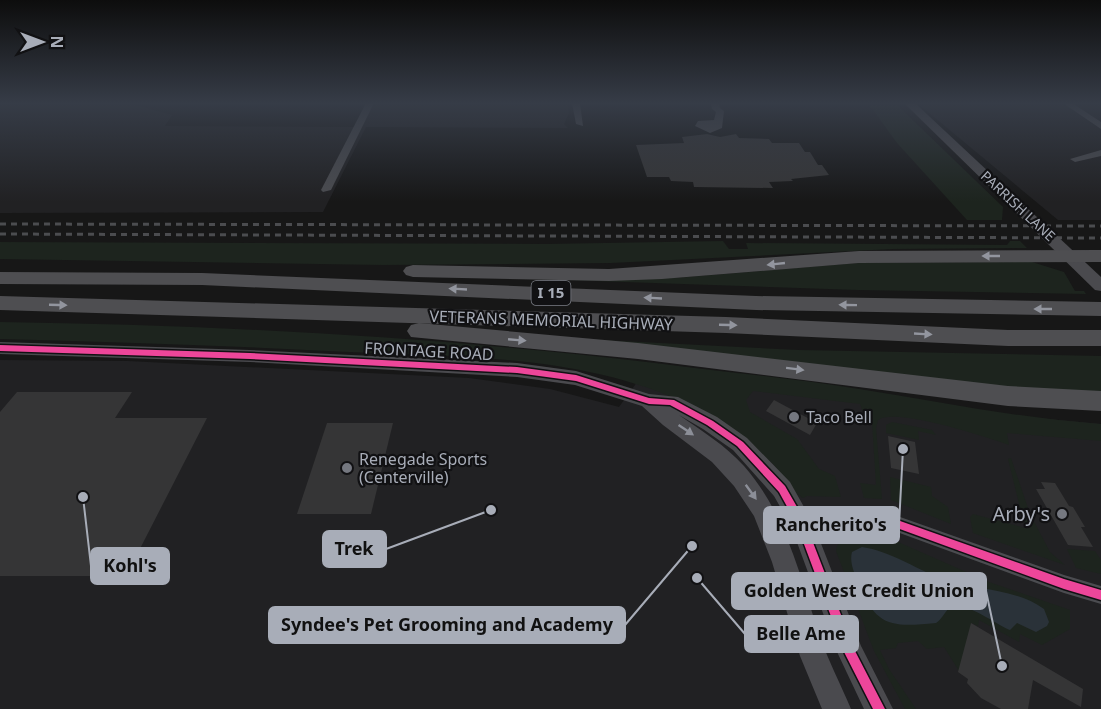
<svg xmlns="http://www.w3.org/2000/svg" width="1101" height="709" viewBox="0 0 1101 709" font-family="'Noto Sans',sans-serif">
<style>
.built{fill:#212123}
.green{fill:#1d241e}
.water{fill:#2a3239}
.building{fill:#353536}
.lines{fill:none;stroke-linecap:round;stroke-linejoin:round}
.street{fill:#4b4c50;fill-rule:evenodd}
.secondary{fill:#4a4a4e;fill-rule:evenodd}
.highway{fill:#4e4e51;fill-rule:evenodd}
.rail{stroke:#4b4c4f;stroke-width:3;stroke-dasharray:6 5;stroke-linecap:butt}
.cycleway-casing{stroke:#111113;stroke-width:3}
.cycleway{fill:#ed469a;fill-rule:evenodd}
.oneway{fill:#92959e}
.oneway2{fill:#8c8f98}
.poi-dot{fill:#757880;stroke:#111113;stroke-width:2}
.labels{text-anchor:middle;stroke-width:4.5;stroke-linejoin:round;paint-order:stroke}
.far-street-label{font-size:14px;fill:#a8adb8;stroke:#111113}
.shield{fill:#111113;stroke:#7b7e86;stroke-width:1.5}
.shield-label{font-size:15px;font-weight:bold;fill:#a8adb8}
.street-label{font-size:16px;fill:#a8adb8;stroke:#111113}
.poi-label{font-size:16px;fill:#a8adb8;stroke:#111113;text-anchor:start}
.near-poi-label{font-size:20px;fill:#a8adb8;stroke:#111113;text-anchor:end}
.leader{fill:none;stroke:#a8adb8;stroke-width:2}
.callout-dot{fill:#a8adb8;stroke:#111113;stroke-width:2}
.callout{fill:#a8adb8;stroke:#a8adb8;stroke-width:2}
.callout-label{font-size:18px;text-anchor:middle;font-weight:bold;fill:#111}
</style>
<rect width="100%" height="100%" fill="#171717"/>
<g class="built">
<path d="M0,103H129L172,115L165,126L361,127L373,103H568L569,113L564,124L568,128L366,127L323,212L0,213Z"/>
<path d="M917,103H1101V220H1058Z"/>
<path d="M0,360L128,361L469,378L550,389L619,407L651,363L857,389L1016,416L1101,424V709H0Z"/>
</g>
<g class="green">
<path d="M868,103H895L1003,207L1002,220H967L897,143Z"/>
<path d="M723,241L729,249H748L746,243L1007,245L1010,241H1020L1027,248L893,249L611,263L383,265L0,259V242L546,244Z"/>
<path d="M1032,262L1064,272L1075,291H1084L1086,294L858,290L536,279L675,278L858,263Z"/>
<path d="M0,322C218,325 438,337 655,363C723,372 791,378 859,389C940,402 1019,418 1101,424V441L1007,433L1009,445C986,437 896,407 878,420L876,428L882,499L864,498L860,483L876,485L872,422L866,420L860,404L753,391L746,400L750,412L797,439L819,469L835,476L841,497L807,496L803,498C790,490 783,475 773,464C750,442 720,420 692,406C586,355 465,357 349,352C233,346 117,342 0,339Z"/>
<path d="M581,339L799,350L1101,356V394L1034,393Z"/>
<path d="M892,422L932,430L936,435L918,431L919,440L886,433V425Z"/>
<path d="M1011,458L1030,514L1050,552L1065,565L973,533L970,517L973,514L1025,528L1008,459Z"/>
<path d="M890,477L931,487L932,496L948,507L951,524L891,500Z"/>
<path d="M874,536L889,538L989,582L1070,610V629L1042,645L1020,634L1019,642L979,620L978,626L972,623L959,671L944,647L927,649L918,641L898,643L896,648L880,650L889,669L916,709H905L874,651L836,551L837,546L843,539Z"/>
<path d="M1067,549L1095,551L1101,560V574L1076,568Z"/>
</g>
<path class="water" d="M862,547C890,551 914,568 940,578C973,590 1015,588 1044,609L1049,622L1047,626L1036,632L1017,623L1010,630C998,626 960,597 949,608C944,613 942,619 936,623C893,627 876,628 859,584C855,574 849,563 852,552Z"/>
<g class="building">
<path d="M707,134L720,137L736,134L739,138L769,139L772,143H799L805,152H810L818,165H822L829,175L791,179L793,181L769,182L773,188L694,187L693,182L671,181L669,177H647L636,145L684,143L682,137Z"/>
<path d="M17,392H132L115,418H207L126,576H0V412Z"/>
<path d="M774,400L817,423L810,435L766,411Z"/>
<path d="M327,423H393L371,514H297Z"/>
<path d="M888,436L915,442L919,474L891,468Z"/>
<path d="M1041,482L1055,483L1069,506L1073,507L1085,527H1081L1093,547L1068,545L1036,489H1045Z"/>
<path d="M971,623L1083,689L1081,707L1033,680L1028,709H1001L981,698L967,683L968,679L958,672Z"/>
</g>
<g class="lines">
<g class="street">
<path d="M366,103H374L331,190L323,192L321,190Z"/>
<path d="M572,103H580L583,126L576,124Z"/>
<path d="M711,103H719L720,108L724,111L722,128L710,133L695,126L698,121L714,120L716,112L712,109Z"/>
<path d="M1063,103H1072L1101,122V129Z"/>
<path d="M1101,150V156L1075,162L1070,159Z"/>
<path d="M825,511L886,512L1064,575L1101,586V604L1064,593L886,528L825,527L773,537L767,535L764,529L767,523L773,521Z"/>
</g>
<g class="secondary">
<path d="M904,103H915L1101,277V291L1095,290Z"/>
<path d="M0,342L250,350L517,363L576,371L649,394L678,397L717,417L747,438L790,482L813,523L861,646L893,709H864L838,654L791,526L774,496L733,450L703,429L679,415C702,431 725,445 744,466C787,515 800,577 820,637C829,662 841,685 851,709H822L800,656L772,562L754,516L734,486L712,462L663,425L642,406L575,385L517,377L250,362L0,354Z"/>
</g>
<g class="highway">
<path d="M1101,250V262L859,263L662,279L609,281L413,277L406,275L403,271L406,267L413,265L609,269L859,251Z"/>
<path d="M0,272L202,273L756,296L1101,302V316L756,310L202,285L0,284Z"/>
<path d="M0,296L726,317L1008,330H1101V346H1008L726,333L0,310Z"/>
<path d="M419,323L638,343L1008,386L1101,391V411L1008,406L638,359L411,337L407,331L411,325Z"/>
</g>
<g class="rail">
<path d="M0,224L1101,226"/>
<path d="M0,234L1101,238"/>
</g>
<defs>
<path id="cycleway" d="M0,345L250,353L517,367L576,375L649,398L674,400L713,421L743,442L785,486L804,519L825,515L886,516L1064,579L1101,590V600L1064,589L886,524L825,523L807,527L855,651L885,709H873L845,654L798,528L773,533L770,532L768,529L770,526L773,525L795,521L779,492L737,446L707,425L670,405L649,404L576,381L517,373L250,359L0,351Z"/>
</defs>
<use href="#cycleway" class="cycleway-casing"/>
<use href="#cycleway" class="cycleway"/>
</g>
<defs><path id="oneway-solid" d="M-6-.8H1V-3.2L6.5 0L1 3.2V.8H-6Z" transform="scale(1.5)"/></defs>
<g class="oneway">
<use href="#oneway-solid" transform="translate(991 256) rotate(180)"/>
<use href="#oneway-solid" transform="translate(776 264) rotate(174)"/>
<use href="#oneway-solid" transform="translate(458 289) rotate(-177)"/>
<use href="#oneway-solid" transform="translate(653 298) rotate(-177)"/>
<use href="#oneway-solid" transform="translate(58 305) rotate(2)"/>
<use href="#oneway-solid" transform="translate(848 305) rotate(-179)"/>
<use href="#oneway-solid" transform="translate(1043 309) rotate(-180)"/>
<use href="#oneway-solid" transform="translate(728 325) rotate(2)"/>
<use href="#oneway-solid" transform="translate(923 334) rotate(3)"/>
<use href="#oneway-solid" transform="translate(517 340) rotate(5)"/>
<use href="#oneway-solid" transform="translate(795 369) rotate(7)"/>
</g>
<g class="oneway2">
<use href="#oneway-solid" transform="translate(686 430) rotate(34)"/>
<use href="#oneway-solid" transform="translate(751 492) rotate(54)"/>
</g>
<linearGradient id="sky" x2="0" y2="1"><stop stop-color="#0d0d0d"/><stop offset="0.51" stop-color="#363c47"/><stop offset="1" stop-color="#363c47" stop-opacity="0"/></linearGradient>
<rect width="1101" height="202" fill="url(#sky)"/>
<g class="poi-dot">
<circle cx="794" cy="417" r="6"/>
<circle cx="347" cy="468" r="6"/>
<circle cx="1062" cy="514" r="6"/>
</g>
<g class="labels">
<g class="far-street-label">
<text transform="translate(1018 206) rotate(43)" y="5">PARRISH LANE</text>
</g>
<rect class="shield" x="531.5" y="281" width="39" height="24" rx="4.5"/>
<g class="shield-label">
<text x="551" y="298">I 15</text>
</g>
<g class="street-label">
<text transform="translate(551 320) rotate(2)" y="6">VETERANS MEMORIAL HIGHWAY</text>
<text transform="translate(429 351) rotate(3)" y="6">FRONTAGE ROAD</text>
</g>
<g class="poi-label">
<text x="806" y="423">Taco Bell</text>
<text x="359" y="465">Renegade Sports<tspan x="359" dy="18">(Centerville)</tspan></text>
</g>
<g class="near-poi-label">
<text x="1050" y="521">Arby's</text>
</g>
</g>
<path class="leader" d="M903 449L899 525M491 510L386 549M83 497L91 566M1002 666L986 591M692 546L625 625M697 578L745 634"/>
<g class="callout-dot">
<circle cx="903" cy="449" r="6"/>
<circle cx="491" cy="510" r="6"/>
<circle cx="83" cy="497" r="6"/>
<circle cx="1002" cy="666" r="6"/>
<circle cx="692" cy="546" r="6"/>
<circle cx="697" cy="578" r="6"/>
</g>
<g class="callout">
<rect x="764" y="507" width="135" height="36" rx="6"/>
<rect x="323" y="531" width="63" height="36" rx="6"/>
<rect x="91" y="548" width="78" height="36" rx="6"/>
<rect x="732" y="573" width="254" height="36" rx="6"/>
<rect x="269" y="607" width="356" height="36" rx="6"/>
<rect x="745" y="616" width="113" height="36" rx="6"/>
</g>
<g class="callout-label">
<text x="831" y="531">Rancherito's</text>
<text x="354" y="555">Trek</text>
<text x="130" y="572">Kohl's</text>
<text x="859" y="597">Golden West Credit Union</text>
<text x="447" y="631">Syndee's Pet Grooming and Academy</text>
<text x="801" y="640">Belle Ame</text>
</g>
<g transform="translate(42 42) rotate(90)" stroke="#111113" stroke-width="4.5" paint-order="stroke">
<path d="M0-4.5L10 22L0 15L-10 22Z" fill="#a8adb8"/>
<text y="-9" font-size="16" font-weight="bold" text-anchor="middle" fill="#a8adb8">N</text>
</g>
</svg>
